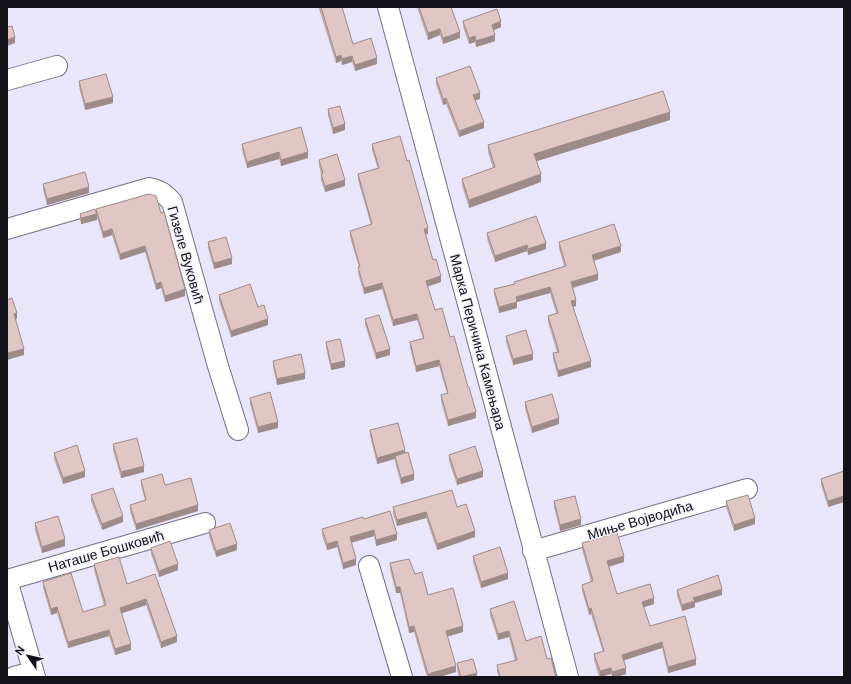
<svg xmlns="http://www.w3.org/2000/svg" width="851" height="684" viewBox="0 0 851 684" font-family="'DM Sans',sans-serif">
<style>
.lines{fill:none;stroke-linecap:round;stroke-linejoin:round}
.minor-casing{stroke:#737083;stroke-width:22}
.minor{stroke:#fff;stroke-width:20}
.wall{fill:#c1aaa9}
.shaded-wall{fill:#9d8b89}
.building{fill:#e0c6c4;stroke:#9d8b89}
.labels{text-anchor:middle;stroke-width:3;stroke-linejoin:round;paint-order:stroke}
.street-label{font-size:14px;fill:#141219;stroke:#f6f4fd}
</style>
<rect width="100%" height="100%" fill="#e9e5fb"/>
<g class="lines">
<defs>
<g id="minor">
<path d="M388,7C449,230 506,454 568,677"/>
<path d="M7,80L57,66"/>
<path d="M7,229L149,188C160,190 165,194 172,202L218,366L238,430"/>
<path d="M533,551L747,489"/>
<path d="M369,566L402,677"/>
<path d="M7,580L205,523"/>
<path d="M7,580L35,677"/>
<path d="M14,677L33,672"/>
</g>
</defs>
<use href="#minor" class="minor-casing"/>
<use href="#minor" class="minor"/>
</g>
<g class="wall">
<path d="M319,7H342L353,44L377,64L355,71L352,62L342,65L341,61L336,63L319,9Z"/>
<path d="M417,7H451L460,38L443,44L440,35L428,40Z"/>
<path d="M463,21L501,27L494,30L495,41L476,47L475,42L469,44L463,27Z"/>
<path d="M436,78L480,99L475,100L484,128L459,137L446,104L443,105L436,84Z"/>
<path d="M79,81L113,103L85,110L79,87Z"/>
<path d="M328,109L345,130L333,134L328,115Z"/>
<path d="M670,120L537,161L541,182L469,208L462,186V179L493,168L488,152V145Z"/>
<path d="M242,144L308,158L281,166L279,159L247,168L242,150Z"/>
<path d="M372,144L428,234H426L433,260L441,282L428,286L435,310L450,337L476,418L448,426L441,401V395L447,393L439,366L416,372L410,348V342L423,338L417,320L393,326L382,289L364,294L358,273L359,267L350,237V231L371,225L358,180V174L378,169L372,150Z"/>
<path d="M319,160L345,186L325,192L321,180V173L319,166Z"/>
<path d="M43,184L89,193L47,205L43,190Z"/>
<path d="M149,194L185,296L165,302L161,288L156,290L145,252L120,260L112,235L103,238L97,217V220L81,224L80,220V214L96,212V209Z"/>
<path d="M487,233L546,249L528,255L527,251L495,262L487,239Z"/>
<path d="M208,242L232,264L214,269L208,248Z"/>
<path d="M559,242L621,252L594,261L598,280L573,288L576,306L573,307L591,367L558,377L553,359V353L557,352L548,322V316L556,313L550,293L517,302V308L499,313L494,295V289L514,284V282L564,266L559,248Z"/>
<path d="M219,295L258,307L268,325L231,337L219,301Z"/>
<path d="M365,319L390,355L376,359L365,325Z"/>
<path d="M506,336L533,360L513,365L506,342Z"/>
<path d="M326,342L345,367L331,370L326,348Z"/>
<path d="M273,361L305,379L277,385L273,367Z"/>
<path d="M250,398L278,428L258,433L250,404Z"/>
<path d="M525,402L559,424L532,433L525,408Z"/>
<path d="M370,430L405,453L414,480L401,484L395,462V459L377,464L370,436Z"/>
<path d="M113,444L144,472L121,478L113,450Z"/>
<path d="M54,453L85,477L63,484L54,459Z"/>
<path d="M449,455L483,477L457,485L449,461Z"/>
<path d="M844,472V502L828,507L821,485V479Z"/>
<path d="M141,480L165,485L198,511L136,530L130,511V505L145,500L141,486Z"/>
<path d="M91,495L123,522L102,530L91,501Z"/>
<path d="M554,501L581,525L560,531L554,507Z"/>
<path d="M726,501L755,524L734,531L726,507Z"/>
<path d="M393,507H457L475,537L437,550L426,518L397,526L393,514Z"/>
<path d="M364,519L397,540L376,546L374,536L351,543L356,565L343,569L337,547L327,550L322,535V529Z"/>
<path d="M35,523L65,546L42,553L35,530Z"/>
<path d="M209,530L237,550L216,557L209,536Z"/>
<path d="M582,543L624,562L609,567L617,594L654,604L644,607L650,626L696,665L668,673L662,648L624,660L626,674L616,677H612L611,674L599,677L594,660V654L603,652L591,614L589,615L582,591V585L591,582L582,549Z"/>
<path d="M151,548L178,570L159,577L151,554Z"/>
<path d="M473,556L508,579L481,588L473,562Z"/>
<path d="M390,563L415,574L428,595L463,632L447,636L456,672L439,677H427L414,632L409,633L400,593H396L390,569Z"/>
<path d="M94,564L127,584L155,574L177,642L161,648L146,605L121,613L131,650L115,655L109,636L68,648L57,613L51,615L43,588V582L83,612L104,606L94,570Z"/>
<path d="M677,590L722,595L695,603V607L682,611L677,596Z"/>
<path d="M490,609L547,659L556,677H499L497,671V665L515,661L509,637L498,640L490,615Z"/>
<path d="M457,663L477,677H459L457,670Z"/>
</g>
<g class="shaded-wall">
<path d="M501,21V27L492,31V25Z"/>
<path d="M440,29V35L428,40V33Z"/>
<path d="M460,32V38L443,44V38Z"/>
<path d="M495,35V41L476,47V41Z"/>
<path d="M475,36V42L469,44V38Z"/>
<path d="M15,37V43L7,46V40Z"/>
<path d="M341,55V61L336,63V57Z"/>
<path d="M352,56V62L342,65V59Z"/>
<path d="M377,58V64L355,71V65Z"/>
<path d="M480,93V99L473,101V95Z"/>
<path d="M113,97V103L85,110V104Z"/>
<path d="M446,98V104L443,105V99Z"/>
<path d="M670,112V120L534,162V154Z"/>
<path d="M484,122V128L459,137V131Z"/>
<path d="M345,124V130L333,134V128Z"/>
<path d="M279,152V159L247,168V162Z"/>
<path d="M308,152V158L281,166V160Z"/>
<path d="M541,174V182L469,208V200Z"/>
<path d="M345,180V186L325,192V186Z"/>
<path d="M89,187V193L47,205V199Z"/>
<path d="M97,214V220L81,224V218Z"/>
<path d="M428,228V234L424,235V229Z"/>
<path d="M112,229V235L103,238V232Z"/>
<path d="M546,243V249L528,255V249Z"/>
<path d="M527,245V251L495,262V256Z"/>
<path d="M145,246V252L120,260V254Z"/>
<path d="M621,246V252L592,261V255Z"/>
<path d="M232,258V264L214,269V263Z"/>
<path d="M598,274V280L571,288V282Z"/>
<path d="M441,276V282L426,287V281Z"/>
<path d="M161,282V288L156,290V284Z"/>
<path d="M382,283V289L364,294V288Z"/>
<path d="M550,287V293L517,302V308L499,313V307L516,297Z"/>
<path d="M185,289V296L165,302V296Z"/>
<path d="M576,300V306L571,307V301Z"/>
<path d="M17,313V319L14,320V314Z"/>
<path d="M417,314V320L393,326V320Z"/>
<path d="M268,319V325L231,337V331Z"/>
<path d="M24,349V355L7,360V353Z"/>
<path d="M390,349V355L376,359V353Z"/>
<path d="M533,354V360L513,365V359Z"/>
<path d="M439,360V366L416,372V366Z"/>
<path d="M345,361V367L331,370V364Z"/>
<path d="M591,361V367L558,377V371Z"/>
<path d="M305,373V379L277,385V379Z"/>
<path d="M476,412V418L448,426V420Z"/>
<path d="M559,418V424L532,433V427Z"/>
<path d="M278,422V428L258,433V427Z"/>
<path d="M405,450V456H395V459L377,464V458Z"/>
<path d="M144,466V472L121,478V472Z"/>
<path d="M85,471V477L63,484V478Z"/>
<path d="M483,471V477L457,485V479Z"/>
<path d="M414,474V480L401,484V478Z"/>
<path d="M844,496V502L828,507V501Z"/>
<path d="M198,505V511L136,530V524Z"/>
<path d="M426,512V518L397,526V520Z"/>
<path d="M123,516V522L102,530V524Z"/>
<path d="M755,518V524L734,531V525Z"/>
<path d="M581,519V525L560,531V525Z"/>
<path d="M374,530V536L350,543V537Z"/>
<path d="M475,531V537L437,550V544Z"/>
<path d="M397,534V540L376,546V540Z"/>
<path d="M65,539V546L42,553V547Z"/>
<path d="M337,541V547L327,550V544Z"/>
<path d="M237,544V550L216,557V551Z"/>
<path d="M624,556V562L607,567V561Z"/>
<path d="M356,559V565L343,569V563Z"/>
<path d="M178,564V570L159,577V571Z"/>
<path d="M508,573V579L481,588V582Z"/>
<rect x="396" y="587" width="4" height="6"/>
<path d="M722,589V595L695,603V607L682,611V605L693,598Z"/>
<path d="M654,598V604L642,608V602Z"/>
<path d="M146,599V605L120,614V608Z"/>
<path d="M57,607V613L51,615V609Z"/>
<path d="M591,608V614L589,615V609Z"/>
<path d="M414,626V632L409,633V627Z"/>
<path d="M463,626V632L446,637V631Z"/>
<path d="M109,630V636L68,648V642Z"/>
<path d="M509,631V637L498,640V634Z"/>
<path d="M177,636V642L161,648V642Z"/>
<path d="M662,642V648L622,661V655Z"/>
<path d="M131,644V650L115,655V649Z"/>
<path d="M696,659V665L668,673V667Z"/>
<path d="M456,666V672L439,677H428V674Z"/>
<path d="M611,668V674L600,677V671Z"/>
<path d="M626,668V674L616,677H612V672Z"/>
<path d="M477,673V677H462Z"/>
</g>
<g class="building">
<path d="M321,7H342L353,44L371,38L377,58L355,65L352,56L342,59L341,55L336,57Z"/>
<path d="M419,7H451L460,32L443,38L440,29L428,33Z"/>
<path d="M497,9L501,21L492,25L495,35L476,41L475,36L469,38L463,21Z"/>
<path d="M12,26L15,37L7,40V27Z"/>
<path d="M470,66L480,93L473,95L484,122L459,131L446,98L443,99L436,78Z"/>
<path d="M106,74L113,97L85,104L79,81Z"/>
<path d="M663,91L670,112L534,154L541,174L469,200L462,179L495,167L488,145Z"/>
<path d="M340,106L345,124L333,128L328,109Z"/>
<path d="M301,127L308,152L281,160L279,152L247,162L242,144Z"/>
<path d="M400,136L407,161L409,160L428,228L424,229L433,260L436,259L441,276L426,281L435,310L442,308L450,337L454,336L468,387H469L476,412L448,420L441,395L448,393L439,360L416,366L410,342L424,338L417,314L393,320L382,283L364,288L358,267H360L350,231L372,224L358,174L379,168L372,144Z"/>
<path d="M337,154L345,180L325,186L321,174L323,173L319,160Z"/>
<path d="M85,172L89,187L47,199L43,184Z"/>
<path d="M149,194L156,196L161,213L164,212L185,289L165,296L161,282L156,284L145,246L120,254L112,229L103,232L96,209Z"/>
<path d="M95,209L97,214L81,218L80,214Z"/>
<path d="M536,216L546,243L528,249L527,245L495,256L487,233Z"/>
<path d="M614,224L621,246L592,255L598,274L571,282L576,300L571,301L591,361L558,371L553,353L559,352L548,316L558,313L550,287L516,297L517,302L499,307L494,289L515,284L514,282L566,266L559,242Z"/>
<path d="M226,237L232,258L214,263L208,242Z"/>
<path d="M250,284L258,307L264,305L268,319L231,331L219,295Z"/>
<path d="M12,298L17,313L14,314L24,349L7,353V300Z"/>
<path d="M379,315L390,349L376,353L365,319Z"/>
<path d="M526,330L533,354L513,359L506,336Z"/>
<path d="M340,339L345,361L331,364L326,342Z"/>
<path d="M301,354L305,373L277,379L273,361Z"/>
<path d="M270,392L278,422L258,427L250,398Z"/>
<path d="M552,394L559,418L532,427L525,402Z"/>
<path d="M398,423L405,450L377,458L370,430Z"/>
<path d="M137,438L144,466L121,472L113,444Z"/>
<path d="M77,445L85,471L63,478L54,453Z"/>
<path d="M475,446L483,471L457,479L449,455Z"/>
<path d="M408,452L414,474L401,478L395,456Z"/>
<path d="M844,471V496L828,501L821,479Z"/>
<path d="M162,474L165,485L191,478L198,505L136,524L130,505L146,500L141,480Z"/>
<path d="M113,488L123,516L102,524L91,495Z"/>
<path d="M452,490L457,507L466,504L475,531L437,544L426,512L397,520L393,507Z"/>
<path d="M748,495L755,518L734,525L726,501Z"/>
<path d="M575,496L581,519L560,525L554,501Z"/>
<path d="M390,511L397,534L376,540L374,530L350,537L356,559L343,563L337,541L327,544L322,529L363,517L364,519Z"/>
<path d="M58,516L65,539L42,547L35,523Z"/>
<path d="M230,523L237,544L216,551L209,530Z"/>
<path d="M617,533L624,556L607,561L617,594L650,584L654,598L642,602L650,626L685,616L696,659L668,667L662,642L622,655L626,668L612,672L611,668L600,671L594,654L604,651L591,608L589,609L582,585L593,581L582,543Z"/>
<path d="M170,541L178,564L159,571L151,548Z"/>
<path d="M500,547L508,573L481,582L473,556Z"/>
<path d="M119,557L127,584L155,574L177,636L161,642L146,599L120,608L131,644L115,649L109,630L68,642L57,607L51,609L43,582L71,573L83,612L106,605L94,564Z"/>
<path d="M409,559L415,574L422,572L428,595L453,588L463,626L446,631L456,666L428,674L414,626L409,627L400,587H396L390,563Z"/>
<path d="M718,575L722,589L693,598L695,601L682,605L677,590Z"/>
<path d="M514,601L526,641L541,636L547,659L551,658L556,677H500L497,665L517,660L509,631L498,634L490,609Z"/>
<path d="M473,659L477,673L461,677L457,663Z"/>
</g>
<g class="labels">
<g class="street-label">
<text transform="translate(186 255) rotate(74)" y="5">Гизеле Вуковић</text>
<text transform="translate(478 342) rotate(75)" y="5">Марка Перичина Камењара</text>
<text transform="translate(640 520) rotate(-16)" y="5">Миње Војводића</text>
<text transform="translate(106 551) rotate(-16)" y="5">Наташе Бошковић</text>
</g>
</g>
<rect width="851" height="684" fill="none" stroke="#141219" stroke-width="16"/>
<g transform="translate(28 656) rotate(304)" stroke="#f6f4fd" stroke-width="3" paint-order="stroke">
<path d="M0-3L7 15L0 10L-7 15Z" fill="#141219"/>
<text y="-6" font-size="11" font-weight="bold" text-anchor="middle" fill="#141219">N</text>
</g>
</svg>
